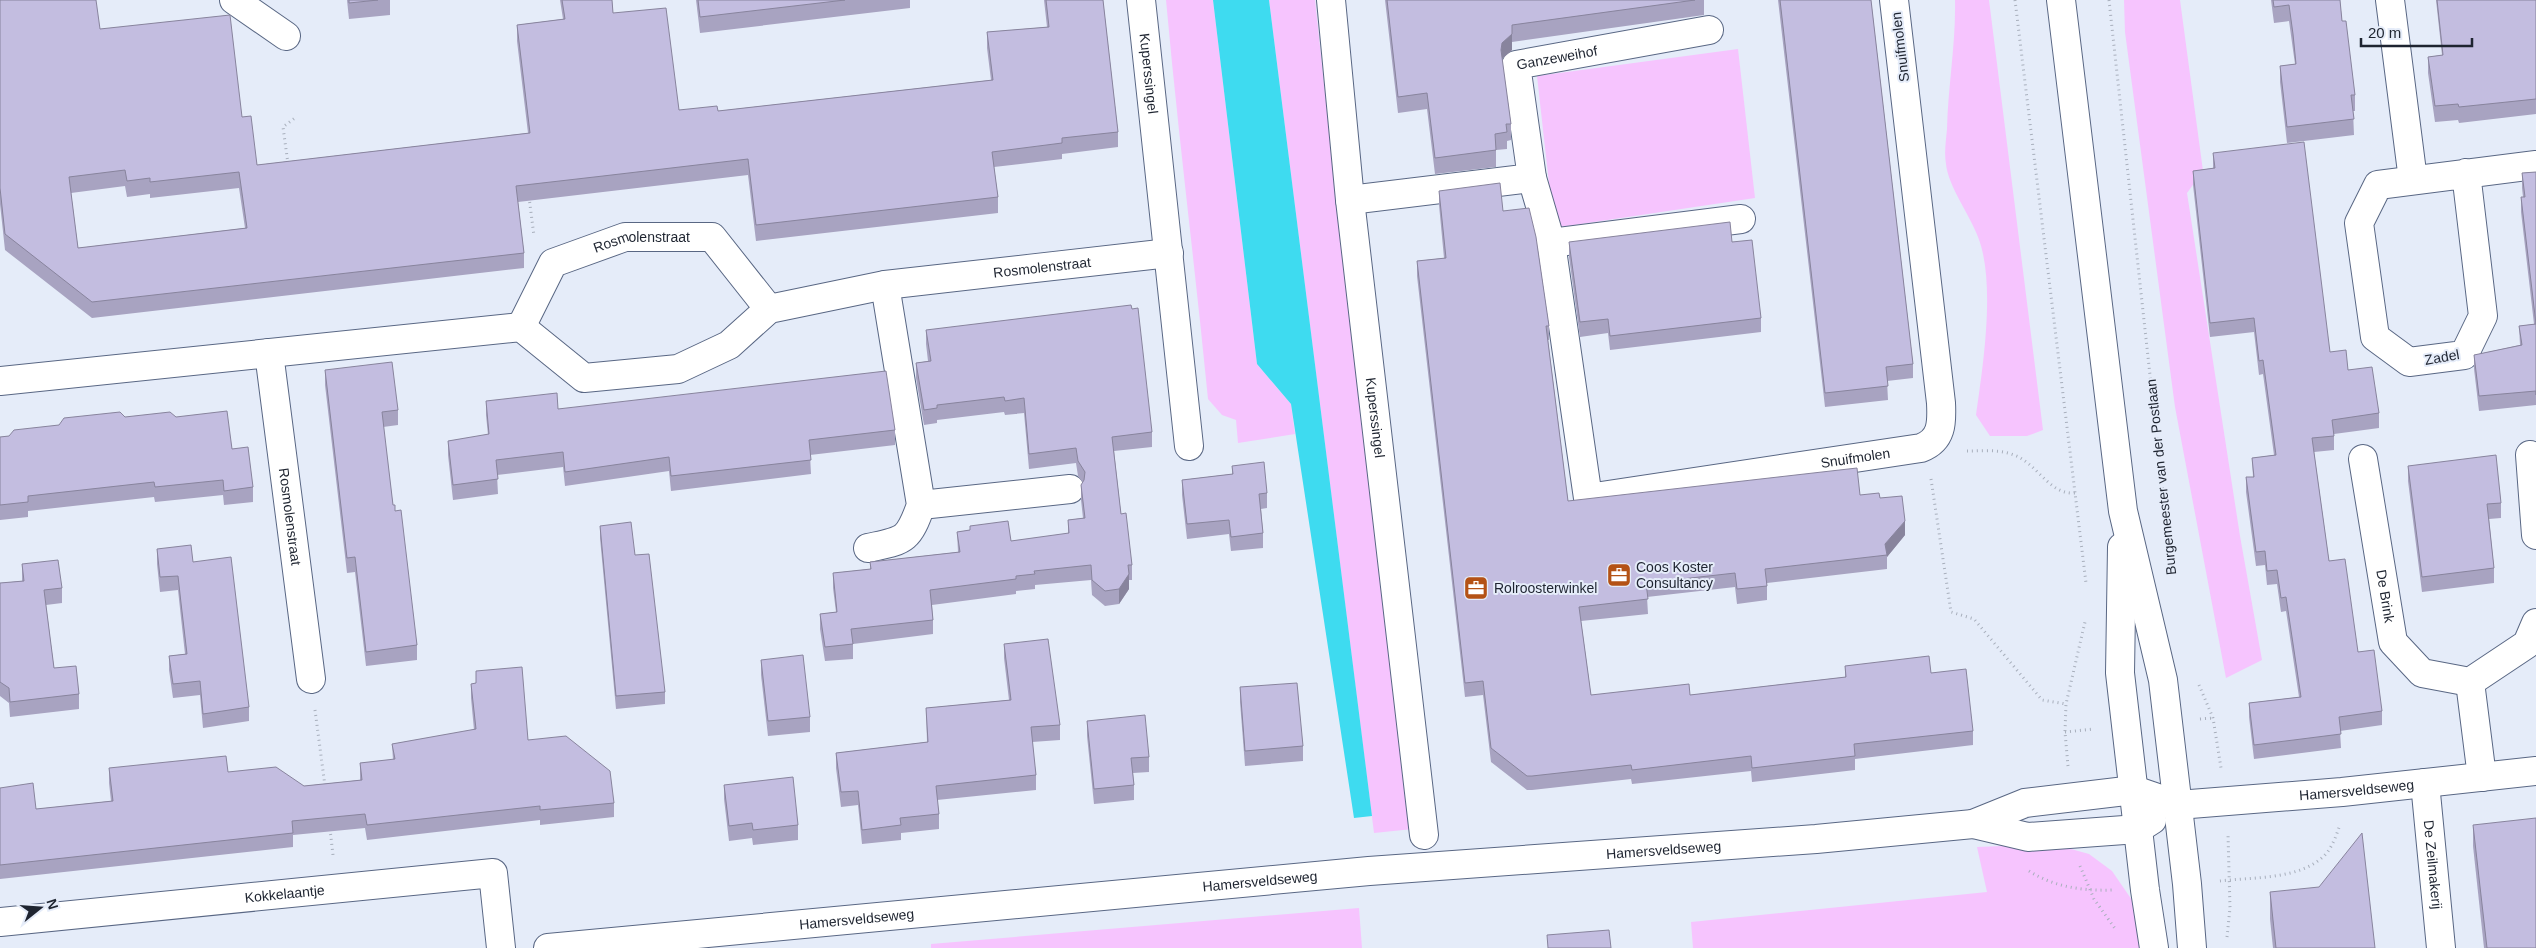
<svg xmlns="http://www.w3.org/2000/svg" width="2536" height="948" viewBox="0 0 2536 948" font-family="Helvetica,sans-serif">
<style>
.green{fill:#f6c4fe}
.water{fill:#3edbf0}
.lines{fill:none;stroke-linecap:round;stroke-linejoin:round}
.minor-casing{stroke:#596784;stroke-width:30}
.path{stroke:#a8afbc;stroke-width:3;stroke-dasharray:1 4;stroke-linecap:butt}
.minor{stroke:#fff;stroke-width:28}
.wall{fill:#a8a3c1;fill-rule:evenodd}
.shaded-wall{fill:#88849d}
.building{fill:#c3bde0;stroke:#88849d;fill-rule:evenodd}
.labels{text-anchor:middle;stroke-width:4;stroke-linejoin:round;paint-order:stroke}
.street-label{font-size:14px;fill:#1e2430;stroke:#e5ecf9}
.poi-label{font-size:14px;fill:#1e2430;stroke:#e5ecf9;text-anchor:start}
</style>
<rect width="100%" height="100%" fill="#e5ecf9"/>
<g class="green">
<path d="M1166,0H1213L1257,364L1291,404L1295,434L1238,443L1236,420L1222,415L1208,399C1195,266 1178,133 1166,0Z"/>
<path d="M1269,0H1315L1333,168L1413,829L1374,833Z"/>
<path d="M1955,0H1989L2043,430L2027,436H1990L1976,415C1983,366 1996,282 1978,237C1970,215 1948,186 1946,164C1944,153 1946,140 1947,129C1948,86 1956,43 1955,0Z"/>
<path d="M2124,0H2180L2203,171L2187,193L2240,536L2262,660L2226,678L2175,407L2125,32Z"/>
<path d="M1738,49L1755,198L1554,228L1537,76Z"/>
<path d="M2053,844L2089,854L2112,871L2134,903L2142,948H1693L1691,922L1987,892L1977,847Z"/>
<path d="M1359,908L1362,948H931V944Z"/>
</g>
<path class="water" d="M1213,0H1269L1372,816L1354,818L1291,404L1257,364Z"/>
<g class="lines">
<defs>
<g id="minor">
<path d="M234,0L286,36"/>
<path id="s1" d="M1141,0L1189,446"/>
<path id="s2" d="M1331,0L1350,200L1424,835"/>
<path d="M2061,0L2123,511L2163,680L2187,884L2192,948"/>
<path d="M2390,0L2413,180"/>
<path d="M2466,173L2483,316L2464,355L2409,362L2375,337L2359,223L2378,185L2536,165"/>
<path d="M1532,178L1551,243L1741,219"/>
<path id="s3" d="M1350,200L1532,178L1516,65L1709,30"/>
<path id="s4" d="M1551,243L1588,498L1921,448C1942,440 1942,423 1941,403L1894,0"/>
<path id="s5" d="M521,327L553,263L625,237H712L769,309"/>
<path id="s6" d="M269,353L311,679"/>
<path id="s7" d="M0,381L521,327L584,378L678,369L729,345L769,309L885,285L1169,253"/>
<path d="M2530,455L2536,535"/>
<path id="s8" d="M2363,459L2393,642L2422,673L2470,682L2527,644L2536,623"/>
<path d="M921,505L1070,489"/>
<path d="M2122,547L2120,673L2145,890L2154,948"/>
<path d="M868,548C904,540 908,542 921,505L885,285"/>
<path d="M2470,682L2482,777"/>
<path id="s9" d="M2425,783L2441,948"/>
<path d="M1973,824L2028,837L2138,829L2152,820"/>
<path id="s10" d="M0,922L493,873L501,948"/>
<path id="s11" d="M548,948L1369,871L1816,839L1973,824L2025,803L2134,790L2178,805L2342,792L2536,771"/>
</g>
</defs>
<use href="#minor" class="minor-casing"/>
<g class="path">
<path d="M2015,0L2086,583"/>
<path d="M2109,0L2169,549"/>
<path d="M288,164L283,127L295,118"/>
<path d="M529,197L534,236"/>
<path d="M1967,451C1982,451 1999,449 2014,455C2037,463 2049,495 2075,493"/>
<path d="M1931,479L1951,612L1974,619L2042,700L2066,704"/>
<path d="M2199,685L2213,718L2221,768"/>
<path d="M315,710L325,786"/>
<path d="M2200,719L2213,718"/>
<path d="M2065,732L2094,729"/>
<path d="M2068,766L2065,732L2066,704L2085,622"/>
<path d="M330,829L333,855"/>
<path d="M2080,866L2094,899L2116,930"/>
<path d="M2029,871C2054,887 2083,891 2112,890"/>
<path d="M2220,881C2252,877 2299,880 2324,856C2332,848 2336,836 2340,825"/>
<path d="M2227,937L2230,908L2228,834"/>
</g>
<use href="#minor" class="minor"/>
</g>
<g class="wall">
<path d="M0,0L100,29L242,117L257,165L528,133L517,41V25L563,19L560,0H612L613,13L679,110L718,111L991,80L987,48V32L1047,27L1044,0H1103L1118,132V147L1062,154V159L994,167L998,197V213L756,241L748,175L603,192L518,202L524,253V268L92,318L5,250L0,204ZM125,186L127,197L150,194V198L239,188L245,228L78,248L71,193Z"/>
<path d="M347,0H390V15L349,19Z"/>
<path d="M696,0H910V8L700,33Z"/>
<path d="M1385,0H1704V15L1512,42V50L1502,59L1511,124V140L1507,141V149L1496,150V167L1435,174L1427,109L1398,113Z"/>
<path d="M1778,0H1871L1913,364V378L1887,381L1888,400L1825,407Z"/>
<path d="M2271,0H2340L2342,21L2355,95V111H2353L2354,135L2287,143L2280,82V66L2295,64L2293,50L2289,21L2274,23Z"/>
<path d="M2436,0H2536V114L2459,123L2458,120L2435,122L2428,73V57L2442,55Z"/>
<path d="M2213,153L2330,352L2348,370L2379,413V428L2334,434V450L2314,452L2329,561L2358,652L2382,711V725L2340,731L2341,748L2254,759L2249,717V703L2299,697L2286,611L2281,612L2277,584L2267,585L2265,565L2256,566L2246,492V477H2253L2252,458L2274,455L2263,374L2259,375L2254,332L2210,337L2193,185V171L2213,168Z"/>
<path d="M2536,172V409V405L2479,411L2474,369V355L2520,345L2519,326L2534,324L2521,212V197H2523L2522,188V173Z"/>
<path d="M1439,191L1503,211L1549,326V340H1548L1568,501L1860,495L1880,498L1905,535L1887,557V569L1767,583V600L1737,604L1735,587L1647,597L1648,614L1581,621L1591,695H1690L1845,677V666L1931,673L1973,731V745L1855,759V770L1752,782L1751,771L1632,784L1631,779L1532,790H1527L1491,762L1483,695L1465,697L1417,276V261L1444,258L1439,205Z"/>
<path d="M1569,242H1732L1761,318V332L1610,350L1608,333L1580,337L1569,257Z"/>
<path d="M926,330L1152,432V447L1114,451L1121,514L1132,565V580H1129V589L1119,604L1105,606L1092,595L1091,580L1035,585V589L1016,591V594L932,605L933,620V634L853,644V659L825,661L820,629V614L836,612L833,588V573L870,569V562L958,552L957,532L970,530V526L1011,541L1068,534V520L1083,518L1081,500V485L1083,483L1078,476L1076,463L1029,469L1024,413L1005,415L1004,412L937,420V423L924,425L916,378V363L928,361L926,344Z"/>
<path d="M325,370L398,410V425L383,427L393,505L417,645V660L366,666L355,572L347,573L325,385Z"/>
<path d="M486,401L558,409L895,430V445L810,455L811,474L671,491L669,471L565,486L563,467L497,475L498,494L453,500L448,455V441L488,435L486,415Z"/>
<path d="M176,417L232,449L253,487V502L224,505L223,495L155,502L154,497L28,511V517L0,520V437Z"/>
<path d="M1232,466L1267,493V508L1261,509L1263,533V548L1231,551L1229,534L1187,539L1182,495V480L1232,474Z"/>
<path d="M2408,466L2501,503V518L2489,519L2494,568V583L2422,592L2408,481Z"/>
<path d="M600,526L635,555L665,692V704L616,709L600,538Z"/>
<path d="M157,549L193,562L249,707V721L203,728L200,695L173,698L169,670V656L185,654L181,618L178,590L160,592L157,564Z"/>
<path d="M22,564L62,588V603L46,605L54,668L79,694V709L10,717L9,703L0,696V583L22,581Z"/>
<path d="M1004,644L1060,725V740L1032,742L1036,775V790L937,800L939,814V829L901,833V840L862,844L858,805L841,807L836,768V753L927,742L926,708L1009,700L1004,658Z"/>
<path d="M761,660L810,717V732L768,736L761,675Z"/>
<path d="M476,671L528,740L614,803V817L540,825V820L367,840L365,828L293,835V847L0,879V788L36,809L111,801L109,783V768L228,772L304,786L360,780V763L393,760L392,744L474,730L471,698V684L476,683Z"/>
<path d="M1240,687L1303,746V761L1245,766L1240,702Z"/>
<path d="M1087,721L1149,757V772L1133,773L1134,785V800L1094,804L1087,736Z"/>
<path d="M724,785L798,825V840L753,845L752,838L729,841L724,799Z"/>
<path d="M2473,825L2536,948H2484L2473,846Z"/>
<path d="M2270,892L2375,948H2273L2270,919Z"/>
</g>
<g class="shaded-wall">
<path d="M1512,34V50L1502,59L1501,50L1502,43Z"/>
<path d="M1905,521V535L1887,557L1885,544Z"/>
<path d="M1129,574V589L1119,604V589Z"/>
</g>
<g class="building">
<path d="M0,0H96L100,29L230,15L242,117L251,116L257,165L530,133L517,25L565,19L562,0H612L613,13L666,8L679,110L717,106L718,111L993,80L987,32L1049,27L1046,0H1103L1118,132L1062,138V143L992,152L998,197L756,225L748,159L603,176L516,186L524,253L92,302L5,234L0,188ZM125,170L127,181L150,178V182L239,172L247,228L78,248L69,177Z"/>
<path d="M349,0H378L349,3Z"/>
<path d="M698,0H845L700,17Z"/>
<path d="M1387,0H1695L1512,25V34L1502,43L1501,50L1511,124H1506L1507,132L1495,134L1496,150L1435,158L1427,93L1398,97Z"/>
<path d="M1780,0H1871L1913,364L1886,367L1888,386L1825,393Z"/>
<path d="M2273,0H2340L2342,21H2346L2355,95H2351L2354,119L2287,127L2280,66L2296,64L2293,34L2289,5L2274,7Z"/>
<path d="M2437,0H2536V99L2459,107L2458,104L2435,106L2428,57L2443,55Z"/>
<path d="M2304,142L2330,352L2346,350L2348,370L2372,367L2379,413L2332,420L2334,436L2312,438L2329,561L2345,559L2358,652L2374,650L2382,711L2339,717L2341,734L2254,745L2249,703L2301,697L2286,597L2281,598L2277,570L2267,571L2265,551L2256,552L2246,477H2254L2252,458L2276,455L2263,360L2259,361L2254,318L2210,323L2193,171L2215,168L2213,153Z"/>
<path d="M2536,172V395V391L2479,396L2474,355L2522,345L2519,326L2536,324L2521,197H2525L2522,173Z"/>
<path d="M1500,183L1503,211L1529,208L1536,237L1549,326H1546L1568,501L1857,468L1860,495L1879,493L1880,498L1902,496L1905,521L1885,544L1887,555L1765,569L1767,586L1737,589L1735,573L1646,583L1648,599L1579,607L1591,695L1689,684L1690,695L1846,677L1845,666L1929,656L1931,673L1966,669L1973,731L1854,744L1855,756L1752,768L1751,756L1632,770L1631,765L1532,776H1527L1491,748L1483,681L1465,683L1417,261L1446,258L1439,191Z"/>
<path d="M1730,222L1732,242L1752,240L1761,318L1610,336L1608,319L1580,322L1569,242Z"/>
<path d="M1131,305L1132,309L1138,308L1152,432L1112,437L1121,514L1126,513L1132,565H1128L1129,574L1119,589L1105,591L1092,580L1091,565L1034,571L1035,574L1016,576V579L930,590L933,620L851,629L853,644L825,647L820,614L837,612L833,573L871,569L870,562L960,552L957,532L970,530V526L1008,521L1011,541L1069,533L1068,520L1085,518L1081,485L1084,480L1085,472L1078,461L1076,448L1029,454L1024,398L1005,401L1004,397L937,405V408L924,410L916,363L931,361L926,330Z"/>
<path d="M392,362L398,410L382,412L393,505H395V511L401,510L417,645L366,652L355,557L347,558L325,370Z"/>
<path d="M886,371L895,430L809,440L811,460L671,476L669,457L565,472L563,452L496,460L498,479L453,485L448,441L489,434L486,401L557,393L558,409Z"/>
<path d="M227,411L232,449L248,447L253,487L224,491L223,480L155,487L154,482L28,496V502L0,505V437L9,436L14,430L59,425L64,418L120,412L125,417L170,412L176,417Z"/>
<path d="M2496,455L2501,503L2487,504L2494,568L2422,577L2408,466Z"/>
<path d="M1264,462L1267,493L1259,494L1263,533L1231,537L1229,520L1187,524L1182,480L1233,474L1232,466Z"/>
<path d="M631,522L635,555L649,554L665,692L616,696L600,526Z"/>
<path d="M191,545L193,562L231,557L249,707L203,714L200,681L173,684L169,656L187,654L181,603L178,576L160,577L157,549Z"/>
<path d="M58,560L62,588L44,590L54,668L76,666L79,694L10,702L9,688L0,682V583L24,581L22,564Z"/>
<path d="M1048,639L1060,725L1031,727L1036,775L936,786L939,814L900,818L901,825L862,830L858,791L841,792L836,753L928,742L926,708L1011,700L1004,644Z"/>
<path d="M803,655L810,717L768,721L761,660Z"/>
<path d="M522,667L528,740L566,736L610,771L614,803L540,810V806L367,825L365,814L292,821L293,833L0,865V788L33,783L36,809L113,801L109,768L226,756L228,772L276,767L304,786L362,780L360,763L395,759L392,744L476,729L471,684L476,683V671Z"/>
<path d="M1297,683L1303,746L1245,751L1240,687Z"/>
<path d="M1145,715L1149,757L1131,758L1134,785L1094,789L1087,721Z"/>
<path d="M793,777L798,825L753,830L752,823L729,826L724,785Z"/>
<path d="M2536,818V948H2487L2473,825Z"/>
<path d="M2362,833L2375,948H2276L2270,892L2319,887Z"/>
<path d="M1609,930L1611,948H1548L1547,935Z"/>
</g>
<defs>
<symbol id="office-square" viewBox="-11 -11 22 22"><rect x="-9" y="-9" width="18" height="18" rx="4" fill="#b45215" stroke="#e5ecf9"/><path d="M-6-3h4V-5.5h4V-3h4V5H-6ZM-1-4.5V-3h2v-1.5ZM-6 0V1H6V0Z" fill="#fff"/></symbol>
</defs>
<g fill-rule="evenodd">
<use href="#office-square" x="1605" y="561" width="28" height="28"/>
<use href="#office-square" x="1462" y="574" width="28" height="28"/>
</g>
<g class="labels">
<g class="street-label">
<text transform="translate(1900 47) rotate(-97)" y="5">Snuifmolen</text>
<text dy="5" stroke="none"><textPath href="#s3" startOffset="339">Ganzeweihof</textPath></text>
<text dy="5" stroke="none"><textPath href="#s1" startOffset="74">Kuperssingel</textPath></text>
<text dy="5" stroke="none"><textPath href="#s5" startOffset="164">Rosmolenstraat</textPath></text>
<text dy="5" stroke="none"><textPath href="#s7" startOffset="1086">Rosmolenstraat</textPath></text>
<text transform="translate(2442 357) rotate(-10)" y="5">Zadel</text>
<text dy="5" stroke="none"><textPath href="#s2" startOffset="420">Kuperssingel</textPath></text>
<text dy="5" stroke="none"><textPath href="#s4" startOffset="528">Snuifmolen</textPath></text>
<text transform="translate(2161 477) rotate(-96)" y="5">Burgemeester van der Postlaan</text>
<text dy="5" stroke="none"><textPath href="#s6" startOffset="165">Rosmolenstraat</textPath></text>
<text dy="5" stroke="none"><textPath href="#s8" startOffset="139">De Brink</textPath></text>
<text dy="5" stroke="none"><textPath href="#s11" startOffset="1822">Hamersveldseweg</textPath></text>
<text dy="5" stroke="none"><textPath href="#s11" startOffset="1120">Hamersveldseweg</textPath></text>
<text dy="5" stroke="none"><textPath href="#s9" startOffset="82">De Zeilmakerij</textPath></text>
<text dy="5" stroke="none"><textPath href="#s11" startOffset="715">Hamersveldseweg</textPath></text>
<text dy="5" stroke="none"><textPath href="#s10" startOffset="286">Kokkelaantje</textPath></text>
<text dy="5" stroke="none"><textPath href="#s11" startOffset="310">Hamersveldseweg</textPath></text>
</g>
<g class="poi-label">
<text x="1636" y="572">Coos Koster<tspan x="1636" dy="16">Consultancy</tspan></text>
<text x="1494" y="593">Rolroosterwinkel</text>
</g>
</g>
<g transform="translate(40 908) rotate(73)" stroke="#e5ecf9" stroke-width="4" paint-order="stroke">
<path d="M0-4L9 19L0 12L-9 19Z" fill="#1e2430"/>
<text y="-8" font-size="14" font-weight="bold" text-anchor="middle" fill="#1e2430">N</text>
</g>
<path d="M2361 38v8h111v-8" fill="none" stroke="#1e2430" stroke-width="2.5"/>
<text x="2368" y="38" font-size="15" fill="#1e2430" stroke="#e5ecf9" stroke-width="4" paint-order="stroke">20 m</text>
</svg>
